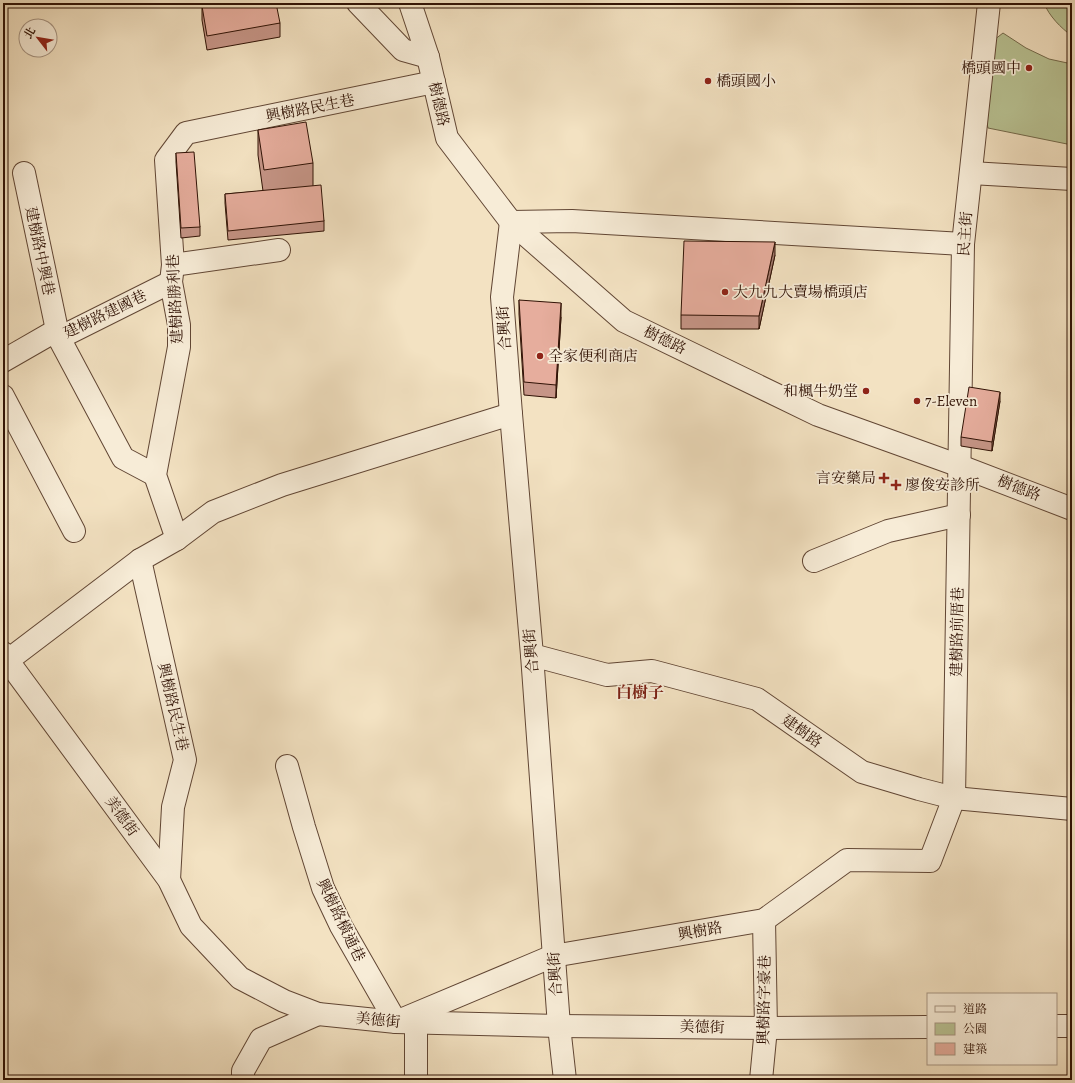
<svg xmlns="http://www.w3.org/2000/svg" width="1075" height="1083" viewBox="0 0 1075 1083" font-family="Alegreya,'Noto Serif TC',serif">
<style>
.green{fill:#b9c394;stroke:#746a4c}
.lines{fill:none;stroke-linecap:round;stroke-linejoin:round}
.minor-casing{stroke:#614634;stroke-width:24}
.minor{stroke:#f7ecd7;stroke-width:22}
.wall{fill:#c69587;stroke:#301205}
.shaded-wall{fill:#a1796e;stroke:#301205}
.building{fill:#e6ad9d;stroke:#301205}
.poi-dot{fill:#8f2418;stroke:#f7ecd7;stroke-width:1.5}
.labels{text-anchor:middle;stroke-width:3.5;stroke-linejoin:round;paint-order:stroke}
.poi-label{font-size:15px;fill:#301205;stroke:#f7ecd7;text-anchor:start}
.street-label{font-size:15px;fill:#301205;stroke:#f7ecd7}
.neighbourhood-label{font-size:16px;font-weight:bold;fill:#7a1f14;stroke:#f7ecd7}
</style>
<rect width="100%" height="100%" fill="#f3e2c2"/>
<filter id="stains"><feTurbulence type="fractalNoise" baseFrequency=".005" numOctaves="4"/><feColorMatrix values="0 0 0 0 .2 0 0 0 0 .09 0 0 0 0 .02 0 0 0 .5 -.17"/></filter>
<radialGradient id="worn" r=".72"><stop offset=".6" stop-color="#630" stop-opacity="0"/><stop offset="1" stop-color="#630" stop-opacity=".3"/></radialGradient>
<g class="green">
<path d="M1044,3H1072V36C1061,28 1049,16 1044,3Z"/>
<path d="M1003,33L1026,48L1049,59L1072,64V145L988,128L981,98L994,40Z"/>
</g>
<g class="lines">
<defs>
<g id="minor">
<path d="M358,3L403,50L428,57"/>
<path d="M410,3L428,57L447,138L511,222L624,321L818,415L960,466L1072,509"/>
<path d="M24,173L57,330"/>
<path d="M971,173L1072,179"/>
<path d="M173,265L279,250"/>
<path d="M59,338L123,458L155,475"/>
<path d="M3,361L57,330L59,338L171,282"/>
<path d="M3,396L74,531"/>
<path d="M177,539L155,475L179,347V325L171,282L173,265L166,160L186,133L434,82"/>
<path d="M140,560L185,760L173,807L169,880"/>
<path d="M814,561L888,531L959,515"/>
<path d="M3,653L8,661L169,880L191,926L240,978L284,1001L318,1014L396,1022L559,1026L766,1028L928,1027"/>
<path d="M532,655L607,675L652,671L757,699L862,772L919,789L954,798L1072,809"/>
<path d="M3,664L140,560L177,539L213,512L282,485L511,414"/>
<path d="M287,766L304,827L323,888L341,926L396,1022L553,956L764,920L847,860L930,861L954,798L963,244L989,3"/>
<path d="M416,1023V1080"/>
<path d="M1056,1026H1072"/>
<path d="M243,1080V1071L261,1039L318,1014"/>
<path d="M565,1080L559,1026L532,655L511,414L502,297L511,222L572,221L963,244"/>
<path d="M761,1080L766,1028L764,920"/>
</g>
</defs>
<use href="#minor" class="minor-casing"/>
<use href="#minor" class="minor"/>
</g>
<g class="wall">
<path d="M202,6L280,23V37L207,50L202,20Z"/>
<path d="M258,130L313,163V186L324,221V231L228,240L225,203V194L263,191L258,155Z"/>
<path d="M176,153L200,227V236L181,238L176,162Z"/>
<path d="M775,255L759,329H681V315Z"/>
<path d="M519,300L561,317L556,398L524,395L519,314Z"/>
<path d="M1000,401L992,451L961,446V437Z"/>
</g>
<g class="shaded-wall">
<path d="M775,242V255L759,329V316Z"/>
<path d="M561,303V317L556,398V385Z"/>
<path d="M1000,392V401L992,451V442Z"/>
</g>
<g class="building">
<path d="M222,3H276L280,23L207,36L202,6Z"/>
<path d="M306,122L313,163L264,170L258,130Z"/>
<path d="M194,152L200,227L181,228L176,153Z"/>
<path d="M321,185L324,221L228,231L225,194Z"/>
<path d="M684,241L775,242L759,316L681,315Z"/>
<path d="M519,300L561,303L556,385L524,382Z"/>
<path d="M969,387L1000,392L992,442L961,437Z"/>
</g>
<g class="poi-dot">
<circle cx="1029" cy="68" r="4"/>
<circle cx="708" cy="81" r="4"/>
<circle cx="725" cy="292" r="4"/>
<circle cx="540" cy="356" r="4"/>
<circle cx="866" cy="391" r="4"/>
<circle cx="917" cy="401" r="4"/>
<path d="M882 472h4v4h4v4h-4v4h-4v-4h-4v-4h4z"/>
<path d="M894 479h4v4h4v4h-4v4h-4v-4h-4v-4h4z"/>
</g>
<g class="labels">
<g class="poi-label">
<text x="1021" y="73" text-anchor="end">橋頭國中</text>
<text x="716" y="86">橋頭國小</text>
<text x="733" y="297">大九九大賣場橋頭店</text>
<text x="548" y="361">全家便利商店</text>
<text x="858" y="396" text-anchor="end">和楓牛奶堂</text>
<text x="925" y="406">7-Eleven</text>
<text x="876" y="483" text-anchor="end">言安藥局</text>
<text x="905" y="490">廖俊安診所</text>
</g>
<g class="street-label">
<text transform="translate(439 104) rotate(77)" y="5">樹德路</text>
<text transform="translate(310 108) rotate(-11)" y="5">興樹路民生巷</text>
<text transform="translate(965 234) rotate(-86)" y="5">民主街</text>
<text transform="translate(40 251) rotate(78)" y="5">建樹路中興巷</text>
<text transform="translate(175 299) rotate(-93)" y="5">建樹路勝利巷</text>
<text transform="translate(105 314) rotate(-26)" y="5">建樹路建國巷</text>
<text transform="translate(504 328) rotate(-94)" y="5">合興街</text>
<text transform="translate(665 340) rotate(26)" y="5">樹德路</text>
<text transform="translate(1019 488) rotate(21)" y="5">樹德路</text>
<text transform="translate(957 632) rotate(-89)" y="5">建樹路前厝巷</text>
<text transform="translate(531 651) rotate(-95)" y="5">合興街</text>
<text transform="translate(173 707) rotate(77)" y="5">興樹路民生巷</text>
<text transform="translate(802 731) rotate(35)" y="5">建樹路</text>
<text transform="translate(122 816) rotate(54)" y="5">美德街</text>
<text transform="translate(341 920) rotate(64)" y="5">興樹路橫通巷</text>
<text transform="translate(700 931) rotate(-10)" y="5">興樹路</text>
<text transform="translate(555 974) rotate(-94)" y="5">合興街</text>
<text transform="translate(764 1000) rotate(-89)" y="5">興樹路字豪巷</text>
<text transform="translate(378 1020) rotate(5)" y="5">美德街</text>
<text transform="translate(702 1027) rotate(1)" y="5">美德街</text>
</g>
<g class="neighbourhood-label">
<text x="640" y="698">白樹子</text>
</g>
</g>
<rect width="1075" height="1083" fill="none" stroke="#f3e2c2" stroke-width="16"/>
<rect x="4" y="4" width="1067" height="1075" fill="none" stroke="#301205" stroke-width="2"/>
<rect x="8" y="8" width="1059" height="1067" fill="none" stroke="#301205"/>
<rect x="927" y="993" width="130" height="72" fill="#f7ecd7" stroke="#a79583"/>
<rect x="935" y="1006" width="20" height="6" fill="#f7ecd7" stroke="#a79583"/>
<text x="963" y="1013" font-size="12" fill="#301205">道路</text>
<rect x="935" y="1023" width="20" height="12" fill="#b9c394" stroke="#a79583"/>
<text x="963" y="1033" font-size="12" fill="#301205">公園</text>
<rect x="935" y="1043" width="20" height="12" fill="#e6ad9d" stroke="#a79583"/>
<text x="963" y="1053" font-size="12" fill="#301205">建築</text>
<g transform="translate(38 38) rotate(301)"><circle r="19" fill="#f7ecd7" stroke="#a79583"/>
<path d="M0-3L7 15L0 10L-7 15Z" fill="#8f2418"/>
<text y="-6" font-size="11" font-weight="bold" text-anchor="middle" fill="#301205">北</text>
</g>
<rect width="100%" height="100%" filter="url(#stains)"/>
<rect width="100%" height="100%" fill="url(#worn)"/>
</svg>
